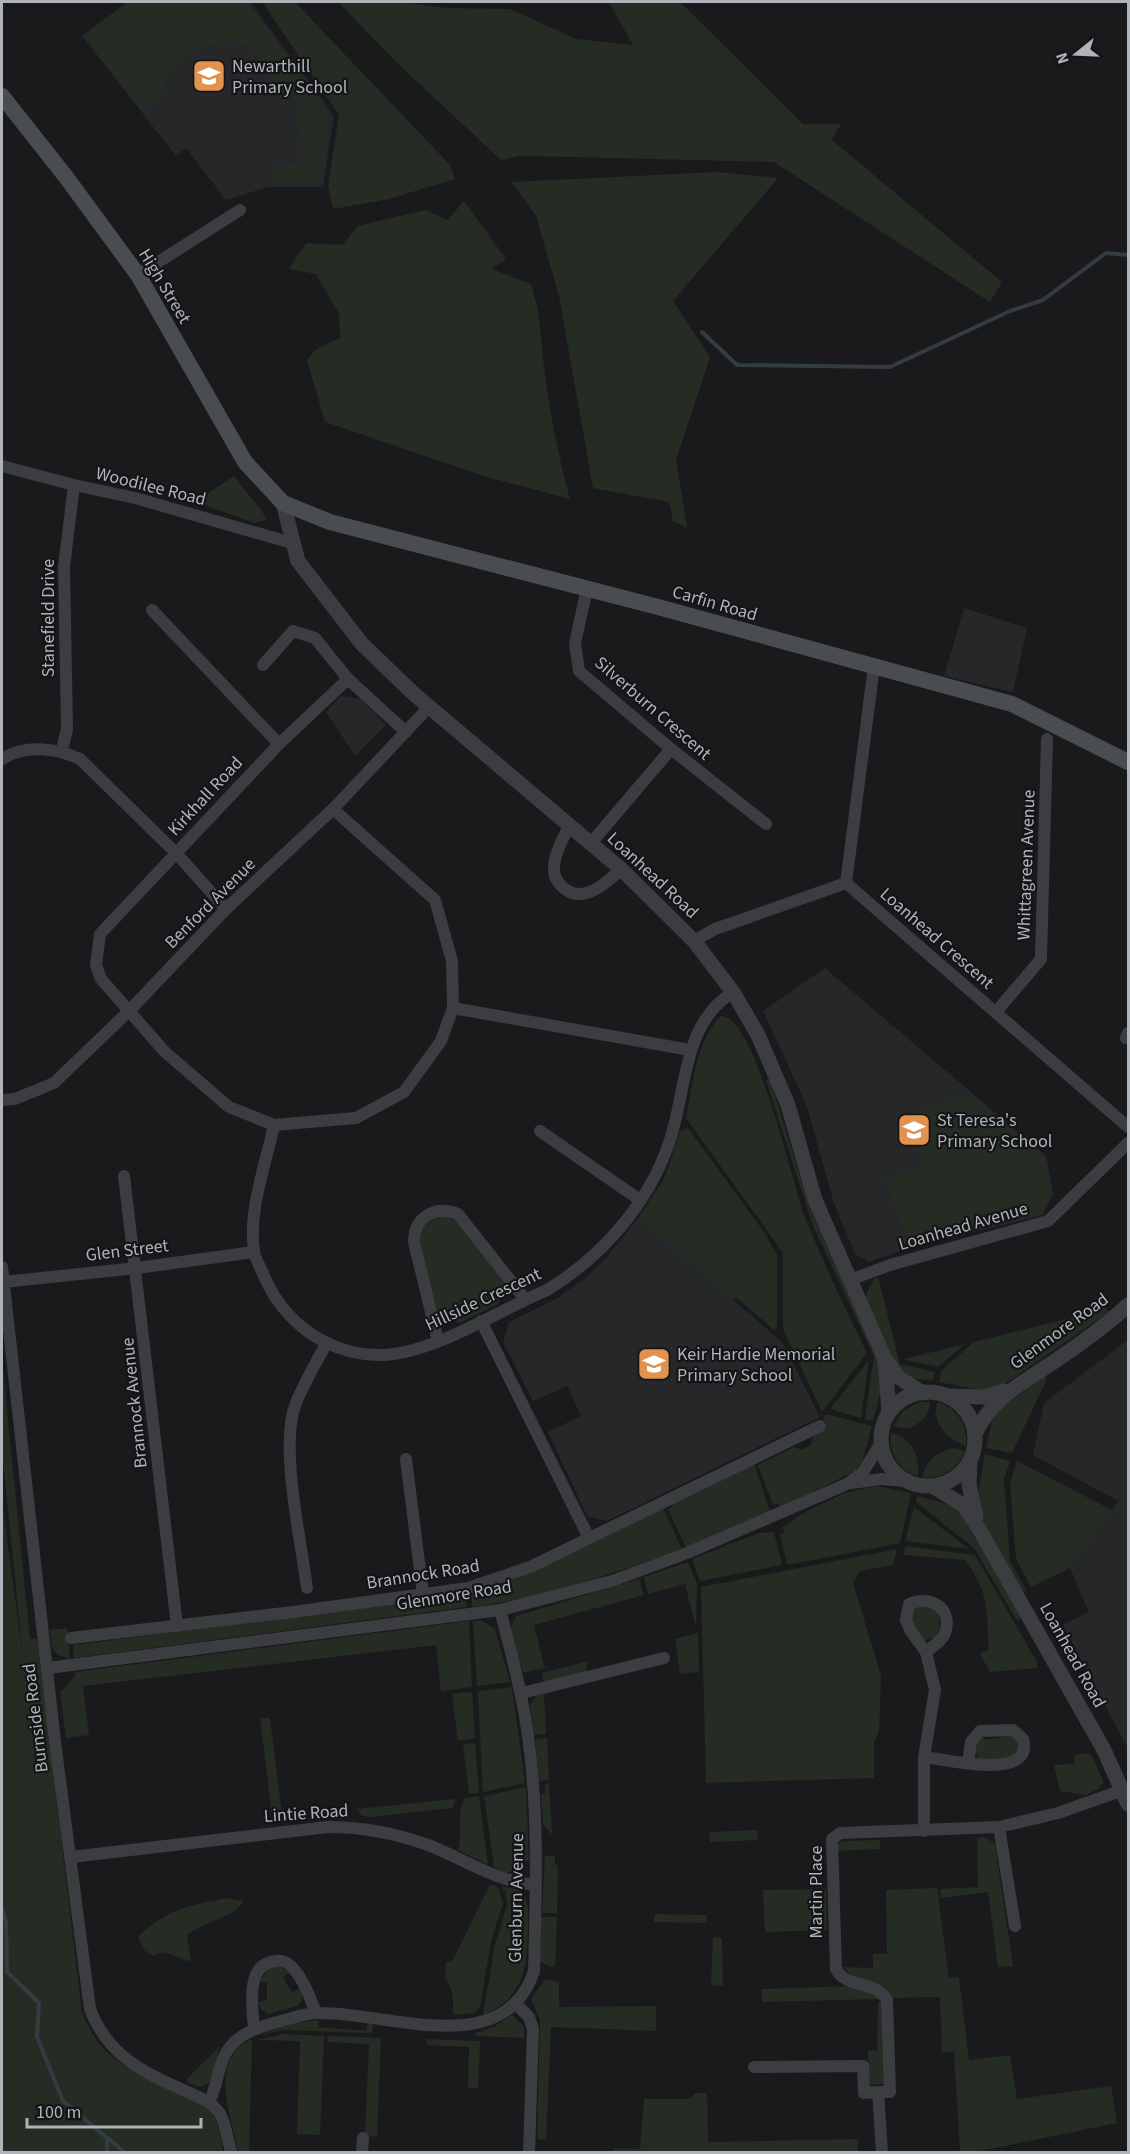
<svg xmlns="http://www.w3.org/2000/svg" width="1130" height="2154" viewBox="0 0 1130 2154" font-family="'Source Sans 3',sans-serif">
<style>
.built{fill:#262729}
.green{fill:#252c24}
.lines{fill:none;stroke-linecap:round;stroke-linejoin:round}
.stream{stroke:#333d41;stroke-width:4}
.minor{stroke:#3b3d41;stroke-width:12}
.tertiary{stroke:#3b3d41;stroke-width:15}
.secondary{stroke:#4a4d50;stroke-width:16}
.labels{text-anchor:middle;stroke-width:4.5;stroke-linejoin:round;paint-order:stroke}
.poi-label{font-size:18px;fill:#aeb4ba;stroke:#151517;text-anchor:start}
.street-label{font-size:18px;fill:#aeb4ba;stroke:#151517}
</style>
<rect width="100%" height="100%" fill="#1a1a1c"/>
<g class="built">
<path d="M127,2H250L334,116L323,187H268L226,200L186,148L176,156L82,36Z"/>
<path d="M964,608L1027,628L1013,692L944,676Z"/>
<path d="M341,696L361,699L386,725L355,756L326,712Z"/>
<path d="M825,968L1046,1156L1053,1194L1043,1215L909,1248L869,1262L855,1254L834,1203L806,1104L763,1011Z"/>
<path d="M638,1218L782,1342L820,1417L607,1521L587,1516L548,1432L581,1416L567,1386L533,1401L503,1342L509,1322L558,1298L590,1274L608,1256Z"/>
<path d="M1128,1340V1749L1063,1625L1089,1612L1070,1568L1118,1501L1033,1455L1044,1403Z"/>
</g>
<g class="green">
<path d="M128,2H248L304,78L288,101L249,46C220,37 187,47 169,73C165,80 165,89 160,96C156,101 147,106 142,110L83,36Z"/>
<path d="M262,2H295L450,165L455,179L389,199L333,209L328,186L339,115Z"/>
<path d="M338,2H402L444,8L510,9L576,39L633,45L609,2H680L803,124H841L832,140L1002,282L990,302L774,162L572,157L520,156L501,160L399,65Z"/>
<path d="M309,84L329,117L328,142L320,184L297,181L274,184L273,166L303,163V147L295,113Z"/>
<path d="M717,172L778,178L673,301L710,357L676,460L687,528L673,521L669,502L593,488L559,296L536,216L512,182Z"/>
<path d="M464,201L506,259L492,269L531,284C541,315 540,336 544,367C550,411 558,456 570,499L487,477L325,422L307,360L315,350L340,338L339,314L316,274L289,269L306,243L342,245L358,226L425,210L448,220Z"/>
<path d="M234,476C244,491 259,504 267,520L254,523L205,505L208,493Z"/>
<path d="M721,1016C755,1015 793,1185 804,1215C823,1262 845,1308 867,1353L822,1412L783,1329V1253L686,1118C693,1084 695,1042 721,1016Z"/>
<path d="M770,1079L810,1209L879,1360L880,1394L873,1421L865,1419L874,1356L813,1226L766,1080Z"/>
<path d="M971,1096L1044,1157L1050,1194L1042,1213L910,1246L885,1178L923,1166L906,1114Z"/>
<path d="M688,1128L764,1232L777,1255V1327L774,1330L736,1297L733,1300L638,1218L665,1177L680,1132Z"/>
<path d="M443,1216L457,1221L505,1282L498,1304L459,1323L437,1317L419,1240C421,1226 429,1219 443,1216Z"/>
<path d="M878,1277L900,1364L935,1372L933,1381L912,1378L897,1367L864,1299L874,1279Z"/>
<path d="M1102,1304L1109,1312L1002,1386L980,1390L939,1382L941,1371L974,1342L1078,1316Z"/>
<path d="M965,1344L938,1367L904,1360V1359Z"/>
<path d="M2,1360L30,1639H37L82,2012C101,2062 134,2072 179,2093C189,2098 203,2103 211,2112C219,2123 221,2139 223,2152H2V1502L23,1657L2,1452Z"/>
<path d="M869,1360L861,1418L830,1409Z"/>
<path d="M1046,1375V1381L1012,1453L986,1448L994,1413Z"/>
<path d="M920,1402H930C929,1418 922,1421 909,1429L893,1426L903,1411Z"/>
<path d="M937,1402C957,1407 968,1426 966,1446C947,1439 932,1424 937,1402Z"/>
<path d="M826,1414L872,1426L862,1462L855,1471L781,1508L778,1503L773,1505L758,1465L794,1447L802,1450L811,1445L814,1434L827,1427L823,1418Z"/>
<path d="M891,1433C913,1439 919,1454 918,1476C899,1471 888,1452 891,1433Z"/>
<path d="M955,1448L965,1451C958,1468 941,1480 922,1477C926,1461 938,1450 955,1448Z"/>
<path d="M985,1454L1010,1461L1004,1480L1010,1561L1026,1590L1022,1593L983,1520L978,1494Z"/>
<path d="M1017,1461L1112,1510L1070,1568L1031,1587L1016,1559L1010,1484Z"/>
<path d="M752,1463L755,1466L770,1512L686,1548L668,1509L673,1506L672,1502Z"/>
<path d="M877,1486L911,1493L900,1543L787,1565L780,1534L785,1532L783,1527L807,1511L845,1493Z"/>
<path d="M917,1496L951,1505L962,1515L1022,1618L1017,1621L974,1548L916,1502Z"/>
<path d="M914,1507L969,1549L905,1541Z"/>
<path d="M663,1508L682,1549C614,1573 544,1598 472,1607L471,1593C538,1574 600,1539 663,1508Z"/>
<path d="M774,1532L782,1565L700,1581L692,1559L759,1533Z"/>
<path d="M905,1546L975,1555L1037,1662V1668L990,1672L980,1654L989,1649C986,1610 990,1593 965,1560L904,1555Z"/>
<path d="M897,1549L893,1565L860,1571L853,1583L881,1675L879,1731L874,1742V1778L706,1783L701,1587Z"/>
<path d="M688,1562L697,1584L696,1628L685,1584L648,1594L644,1577Z"/>
<path d="M639,1579L644,1595L534,1625L545,1668L523,1673L511,1633V1627L516,1616Z"/>
<path d="M465,1594L467,1607L74,1658L73,1645Z"/>
<path d="M930,1606L938,1612L940,1626L936,1637L925,1640L911,1623L912,1607Z"/>
<path d="M481,1620L495,1629L510,1682L477,1686L473,1622Z"/>
<path d="M469,1621L472,1687L441,1691L436,1645L83,1686L89,1735L66,1738L60,1692L75,1676V1672Z"/>
<path d="M67,1628L70,1659L58,1655L52,1648L50,1630Z"/>
<path d="M698,1633L699,1672L680,1674L675,1639Z"/>
<path d="M588,1661L586,1671L544,1683L542,1673Z"/>
<path d="M512,1687L525,1783L483,1792L478,1691Z"/>
<path d="M472,1692L475,1738L458,1741L452,1694Z"/>
<path d="M544,1693L546,1734L534,1735L530,1705L537,1695Z"/>
<path d="M260,1718H270L282,1814L272,1815Z"/>
<path d="M1011,1735L1018,1741L1019,1749C1007,1763 995,1760 978,1759L975,1749L979,1736L987,1740Z"/>
<path d="M547,1738L549,1780L539,1781L535,1739Z"/>
<path d="M475,1743L479,1793L469,1794L463,1744Z"/>
<path d="M1090,1753L1104,1782L1098,1789L1086,1795L1060,1791L1054,1765L1074,1764V1755Z"/>
<path d="M549,1783L552,1835L543,1824L541,1795L545,1794V1784Z"/>
<path d="M526,1787L529,1860L507,1873L494,1867L484,1796Z"/>
<path d="M479,1796L488,1865L458,1850C464,1832 455,1815 465,1798Z"/>
<path d="M455,1799L453,1808L370,1817L362,1816L357,1809Z"/>
<path d="M757,1830L758,1840L710,1842L709,1832Z"/>
<path d="M985,1837L995,1844L1013,1966L998,1967L988,1892L941,1898L940,1889L978,1887L977,1838Z"/>
<path d="M880,1840V1849L838,1851V1845L842,1841Z"/>
<path d="M545,1856H555V1864L558,1866L557,1913H542Z"/>
<path d="M493,1885L498,1888L503,1903L491,1941L480,2006L475,2013L453,2015C453,2000 454,1990 445,1978L446,1962L453,1960L489,1886Z"/>
<path d="M501,1886L519,1890C531,1901 528,1915 528,1930C527,1970 524,1997 483,2015L495,1945L507,1905L505,1892Z"/>
<path d="M937,1888L949,1978L959,1977L969,2060L1010,2055L1017,2099L1111,2086L1117,2123L975,2152H960L954,2052H942L940,1997L892,1998C876,1975 851,1982 844,1967L873,1968V1954H887L886,1890Z"/>
<path d="M826,1889L827,1930L765,1932L763,1890Z"/>
<path d="M227,1898L244,1901C232,1920 203,1920 187,1936L191,1962L163,1952L154,1956L145,1951L138,1937C169,1908 187,1906 227,1898Z"/>
<path d="M655,1914L707,1915V1923L654,1922Z"/>
<path d="M541,1917H557L555,1967L547,1966L540,1961Z"/>
<path d="M713,1937L722,1938L723,1986L711,1985Z"/>
<path d="M270,1967H280L289,1972L283,1978L292,1992L301,1989L302,1999L298,2006L268,2014L261,2009L258,2002L267,2000V1983L260,1981Z"/>
<path d="M545,1979L559,1982V2007L656,2006V2031L551,2027L546,2140L537,2139L540,2020L531,1999Z"/>
<path d="M850,1986L870,1990L880,1999L762,2002V1989Z"/>
<path d="M878,2002H882L886,2084L869,2085L868,2051H877Z"/>
<path d="M512,2015L524,2027V2038L475,2036L476,2033L495,2026Z"/>
<path d="M319,2020V2027L366,2031L368,2023L373,2024L372,2033L283,2030L258,2035L295,2023Z"/>
<path d="M283,2034L324,2036L320,2135L297,2134L300,2041L257,2040Z"/>
<path d="M328,2036L381,2038L377,2137L365,2136L369,2044L327,2042Z"/>
<path d="M252,2039L249,2152H238C233,2118 206,2059 252,2039Z"/>
<path d="M427,2039L480,2041L478,2088H468L469,2047L427,2045Z"/>
<path d="M220,2046L210,2082L200,2087L188,2083L187,2079Z"/>
<path d="M696,2093H707L708,2142L858,2139V2152H614V2148L640,2149L644,2099H689Z"/>
</g>
<g class="lines">
<g class="stream">
<path d="M702,332L737,365L890,367L1010,311L1043,300L1106,253L1128,255"/>
<path d="M2,1909L6,1921L7,1972L39,2003L37,2037L63,2101L107,2138V2152"/>
<path d="M108,2138L124,2152"/>
</g>
<g class="minor">
<path d="M138,275L240,210"/>
<path d="M2,466L74,485L135,498L292,543"/>
<path d="M587,589L575,643L579,671L671,749L766,824"/>
<path d="M152,610L279,744"/>
<path d="M263,665L293,631L315,638L348,679"/>
<path d="M62,750L67,729L64,567L74,485"/>
<path d="M2,759C25,744 56,748 80,759L176,853L226,909"/>
<path d="M333,809L435,900L452,961L453,1008L441,1041L404,1092L356,1118L274,1125L229,1107L165,1052L101,979L96,965L100,934L279,744L348,679L406,732"/>
<path d="M570,825C563,838 554,854 554,869C554,878 558,883 565,889C584,904 608,882 621,869"/>
<path d="M591,843L671,749"/>
<path d="M846,883L874,666"/>
<path d="M694,941L715,929L846,883L1128,1127"/>
<path d="M453,1008L690,1050"/>
<path d="M996,1012L1041,959L1047,739"/>
<path d="M1126,1038L1128,1033"/>
<path d="M2,1100L15,1099L54,1083L129,1011L226,909L333,809L429,707"/>
<path d="M274,1125C266,1164 248,1210 254,1251C255,1259 261,1268 264,1276C289,1334 350,1368 413,1350C459,1337 503,1309 547,1290C602,1257 650,1202 670,1140C687,1089 682,1024 733,992"/>
<path d="M540,1131L640,1200"/>
<path d="M124,1176L177,1626"/>
<path d="M2,1267L55,1742L90,2009C112,2066 158,2077 209,2102L219,2112L224,2123L231,2152"/>
<path d="M850,1280L890,1265L1048,1221L1128,1143"/>
<path d="M3,1282L137,1268L254,1252"/>
<path d="M481,1321L589,1538"/>
<path d="M438,1341L414,1242C414,1217 435,1205 458,1214L525,1299"/>
<path d="M406,1459L423,1594"/>
<path d="M851,1483L882,1479L905,1481"/>
<path d="M307,1588C301,1540 279,1445 296,1403C304,1383 316,1363 326,1344"/>
<path d="M71,1638L293,1612L468,1588L530,1567L820,1426"/>
<path d="M48,1668L500,1610L612,1581L687,1553L847,1484L863,1472L881,1443"/>
<path d="M522,1693L664,1658"/>
<path d="M924,1757C945,1759 1035,1782 1023,1739L1013,1730L980,1731L971,1742L968,1763"/>
<path d="M999,1827L1015,1926"/>
<path d="M924,1831V1757L935,1690L926,1652L910,1630L906,1620L909,1604C929,1595 951,1606 946,1630C944,1640 933,1646 926,1652"/>
<path d="M71,1857L328,1827C362,1827 395,1833 428,1845C467,1860 491,1880 535,1885"/>
<path d="M516,2004L529,2017L533,2029L529,2152"/>
<path d="M254,2028C252,2007 245,1963 276,1961C282,1960 288,1963 292,1967C304,1980 310,1998 316,2013"/>
<path d="M754,2067L863,2066L864,2093L878,2092"/>
<path d="M209,2102C218,2086 217,2066 227,2051C239,2033 259,2027 277,2022C290,2019 305,2013 317,2013C387,2011 504,2063 534,1971C536,1893 539,1814 528,1736C522,1693 511,1652 500,1610"/>
<path d="M362,2152L363,2138"/>
<path d="M882,2152L878,2092H890L887,2000C874,1979 846,1989 836,1969L832,1839L840,1833L999,1827L1058,1813L1123,1790"/>
</g>
<g class="tertiary">
<path d="M283,503L298,561L362,644L414,694L621,869L694,941L733,992L758,1035L788,1105L815,1200L884,1357L898,1377L923,1393"/>
<path d="M885,1361L889,1412"/>
<circle cx="928" cy="1439" r="47"/>
<path d="M948,1396L985,1397L1003,1391"/>
<path d="M975,1434C992,1397 1023,1383 1055,1361C1080,1344 1106,1326 1128,1305"/>
<path d="M970,1462L969,1484L976,1518"/>
<path d="M934,1487L963,1505L978,1527L1104,1750L1128,1804"/>
</g>
<path class="secondary" d="M2,96L66,177L138,275L245,462L283,503L330,522L658,607L1012,704L1128,762"/>
</g>
<defs>
<symbol id="school-square" viewBox="-11 -11 22 22"><rect x="-9" y="-9" width="18" height="18" rx="4" fill="#e0924e" stroke="#151517"/><path d="M0-5L7-2L0 1L-7-2ZM-4 1L0 2.5L4 1V4Q0 6-4 4Z" fill="#fff"/></symbol>
</defs>
<g fill-rule="evenodd">
<use href="#school-square" x="190" y="57" width="38" height="38"/>
<use href="#school-square" x="895" y="1111" width="38" height="38"/>
<use href="#school-square" x="635" y="1345" width="38" height="38"/>
</g>
<g class="labels">
<g class="poi-label">
<text x="232" y="72">Newarthill<tspan x="232" dy="21">Primary School</tspan></text>
<text x="937" y="1126">St Teresa's<tspan x="937" dy="21">Primary School</tspan></text>
<text x="677" y="1360">Keir Hardie Memorial<tspan x="677" dy="21">Primary School</tspan></text>
</g>
<g class="street-label">
<text transform="translate(165 286) rotate(59)" y="6">High Street</text>
<text transform="translate(151 486) rotate(14)" y="6">Woodilee Road</text>
<text transform="translate(715 603) rotate(16)" y="6">Carfin Road</text>
<text transform="translate(48 618) rotate(-90)" y="6">Stanefield Drive</text>
<text transform="translate(653 708) rotate(41)" y="6">Silverburn Crescent</text>
<text transform="translate(205 796) rotate(-47)" y="6">Kirkhall Road</text>
<text transform="translate(1026 865) rotate(-88)" y="6">Whittagreen Avenue</text>
<text transform="translate(653 875) rotate(43)" y="6">Loanhead Road</text>
<text transform="translate(210 903) rotate(-45)" y="6">Benford Avenue</text>
<text transform="translate(937 938) rotate(41)" y="6">Loanhead Crescent</text>
<text transform="translate(963 1226) rotate(-16)" y="6">Loanhead Avenue</text>
<text transform="translate(127 1250) rotate(-7)" y="6">Glen Street</text>
<text transform="translate(483 1299) rotate(-25)" y="6">Hillside Crescent</text>
<text transform="translate(1059 1331) rotate(-36)" y="6">Glenmore Road</text>
<text transform="translate(134 1403) rotate(-96)" y="6">Brannock Avenue</text>
<text transform="translate(423 1574) rotate(-9)" y="6">Brannock Road</text>
<text transform="translate(454 1595) rotate(-9)" y="6">Glenmore Road</text>
<text transform="translate(1073 1655) rotate(61)" y="6">Loanhead Road</text>
<text transform="translate(35 1718) rotate(-97)" y="6">Burnside Road</text>
<text transform="translate(306 1813) rotate(-4)" y="6">Lintie Road</text>
<text transform="translate(816 1892) rotate(-90)" y="6">Martin Place</text>
<text transform="translate(516 1898) rotate(-89)" y="6">Glenburn Avenue</text>
</g>
</g>
<rect width="1130" height="2154" fill="none" stroke="#aeb4ba" stroke-width="6"/>
<g transform="translate(1076 54) rotate(252)" stroke="#151517" stroke-width="4.5" paint-order="stroke">
<path d="M0-4.5L10 22L0 15L-10 22Z" fill="#aeb4ba"/>
<text y="-9" font-size="16" font-weight="bold" text-anchor="middle" fill="#aeb4ba">N</text>
</g>
<path d="M27 2118v9h174v-9" fill="none" stroke="#aeb4ba" stroke-width="3"/>
<text x="36" y="2118" font-size="18" fill="#aeb4ba" stroke="#151517" stroke-width="4.5" paint-order="stroke">100 m</text>
</svg>
